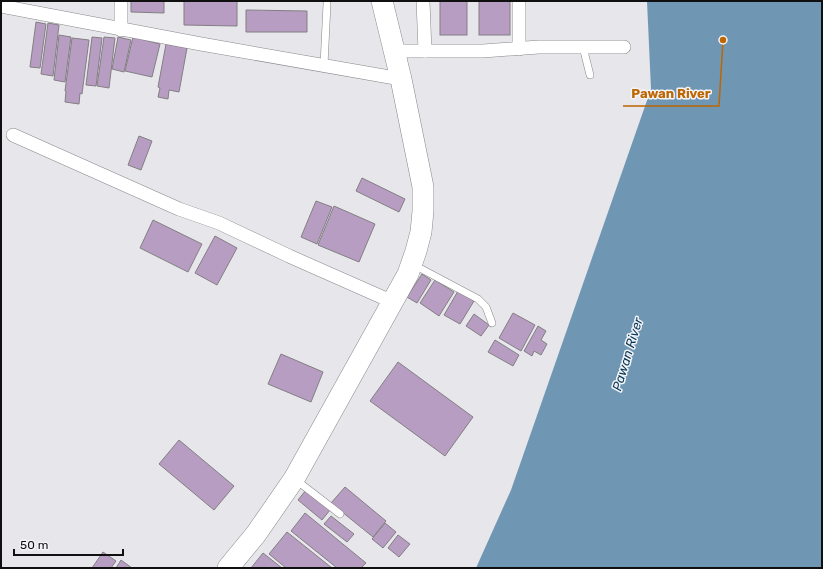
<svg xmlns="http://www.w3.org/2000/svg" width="823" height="569" viewBox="0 0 823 569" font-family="Rubik,sans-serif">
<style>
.water{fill:#6f96b3}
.building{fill:#b89dc2;stroke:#827f83}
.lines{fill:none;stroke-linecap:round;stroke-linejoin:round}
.lane-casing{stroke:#88888c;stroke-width:8}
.street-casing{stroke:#88888c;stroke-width:14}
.primary-casing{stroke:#88888c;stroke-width:22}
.lane{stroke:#fff;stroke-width:7}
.street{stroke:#fff;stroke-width:13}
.primary{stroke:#fff;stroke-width:21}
.labels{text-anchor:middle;stroke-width:3;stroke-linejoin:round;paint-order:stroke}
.water-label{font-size:13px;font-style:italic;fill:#053957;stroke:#f4f3f8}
.leader{fill:none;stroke:#be6600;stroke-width:1.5}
.callout-dot{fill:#be6600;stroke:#f4f3f8;stroke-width:1.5}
.callout-label{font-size:13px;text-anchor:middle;font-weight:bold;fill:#be6600;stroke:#f4f3f8;stroke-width:3;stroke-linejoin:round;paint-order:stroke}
</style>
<rect width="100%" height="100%" fill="#e6e6eb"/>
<path class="water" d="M647,1H822V568H476L511,490L651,89Z"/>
<g class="building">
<path d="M131,1H164V13L131,12Z"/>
<path d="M184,1H237V26L184,25Z"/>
<rect x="440" y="1" width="27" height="34"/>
<rect x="479" y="1" width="31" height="34"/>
<path d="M246,10L307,11V32H246Z"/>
<path d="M36,22L46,24L40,68L30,67Z"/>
<path d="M48,23L59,25L53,76L41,74Z"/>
<path d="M59,35L71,37L65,82L54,80Z"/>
<path d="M92,37L102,38L96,86L86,85Z"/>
<path d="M104,37L115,38L109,88L97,86Z"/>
<path d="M118,37L131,40L124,72L112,69Z"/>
<path d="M133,37L160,44L152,77L125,71Z"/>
<path d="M72,38L89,40L82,94L80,93L79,104L65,102L66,91H65Z"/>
<path d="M166,44L187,48L179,92L169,90L168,99L158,97L160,88L158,87Z"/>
<path d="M139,136L152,141L141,170L128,165Z"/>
<path d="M362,178L405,199L399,212L356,191Z"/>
<path d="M316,201L332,207L317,244L301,237Z"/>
<path d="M334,206L375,224L359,262L318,245Z"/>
<path d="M153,220L202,244L188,272L140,248Z"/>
<path d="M215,236L237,248L217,285L195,273Z"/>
<path d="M422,274L431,280L417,303L407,297Z"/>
<path d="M435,280L454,292L439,316L420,303Z"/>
<path d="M458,291L474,301L460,324L444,315Z"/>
<path d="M513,313L535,325L521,351L499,338Z"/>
<path d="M474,314L489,325L481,336L466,326Z"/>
<path d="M538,326L546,331L541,340L547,344L541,355L534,351L532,356L524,351Z"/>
<path d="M495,340L519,355L513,366L488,352Z"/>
<path d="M281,354L323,372L311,402L268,384Z"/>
<path d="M398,362L473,417L445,456L370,401Z"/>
<path d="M179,440L234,486L214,510L159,464Z"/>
<path d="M345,487L386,521L373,537L331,503Z"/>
<path d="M306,490L330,510L322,520L298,500Z"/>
<path d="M305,513L366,563L361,568H337L291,531Z"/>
<path d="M331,516L354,534L347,542L324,524Z"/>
<path d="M385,523L396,532L383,548L372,539Z"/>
<path d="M287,532L332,568H286L269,554Z"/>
<path d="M398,535L410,544L399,557L388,548Z"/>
<path d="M103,552L116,561L111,568H92Z"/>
<path d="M263,553L282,568H251Z"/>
<path d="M121,560L132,568H116Z"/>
</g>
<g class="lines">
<defs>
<g id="lane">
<path d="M583,47L590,75"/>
<path d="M324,65L327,4"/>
<path d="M414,265L478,299L486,307L492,323"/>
<path d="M296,480L340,514"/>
</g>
<g id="street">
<path d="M121,1V30"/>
<path d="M423,1L425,51"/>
<path d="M1,6L201,44L401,79"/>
<path d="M519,49V1"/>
<path d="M394,51H483L539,47H624"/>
<path d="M13,135L179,209L219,223L289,256L393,302"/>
</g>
<path id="primary" d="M228,568L256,534L294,479L408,274L416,251L421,232L423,211V187L401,79L382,1"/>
</defs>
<use href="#lane" class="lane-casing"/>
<use href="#street" class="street-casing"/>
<use href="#primary" class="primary-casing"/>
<use href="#lane" class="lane"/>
<use href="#street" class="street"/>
<use href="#primary" class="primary"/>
</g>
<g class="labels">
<g class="water-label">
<text transform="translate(627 354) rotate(-73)" y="5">Pawan River</text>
</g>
</g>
<path class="leader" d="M723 40L719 106H623"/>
<circle class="callout-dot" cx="723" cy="40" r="4"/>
<g class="callout-label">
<text x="671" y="98">Pawan River</text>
</g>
<rect width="823" height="569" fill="none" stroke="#101011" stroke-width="4"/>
<path d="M14 549v6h109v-6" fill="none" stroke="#101011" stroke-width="2"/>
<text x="20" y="549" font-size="12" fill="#101011" stroke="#f4f3f8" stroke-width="3" paint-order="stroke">50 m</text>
</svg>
